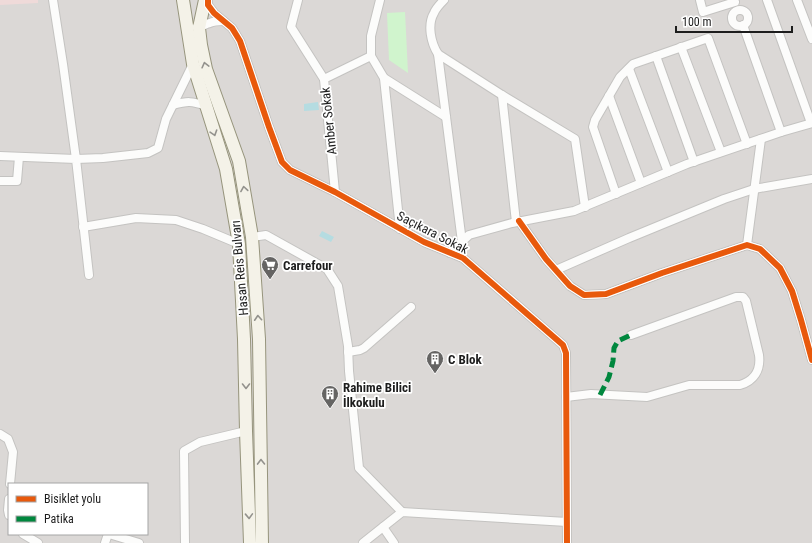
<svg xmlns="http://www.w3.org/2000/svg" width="812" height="543" viewBox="0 0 812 543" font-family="'Roboto Condensed',sans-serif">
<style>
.residential{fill:#dbd8d6;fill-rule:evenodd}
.commercial{fill:#efdad9}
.park{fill:#d0f4cd}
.water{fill:#b5dce1}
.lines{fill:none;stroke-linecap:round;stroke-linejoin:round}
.street-casing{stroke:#c4c3c1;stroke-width:10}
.secondary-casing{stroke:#96947c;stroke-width:14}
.street{stroke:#fcfcfb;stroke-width:8}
.secondary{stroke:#f4f2e8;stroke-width:12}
.quiet{stroke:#00873e;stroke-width:5;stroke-dasharray:10 5;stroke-linecap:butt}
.cycleway-casing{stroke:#fff;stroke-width:8}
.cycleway{stroke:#e8590c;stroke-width:6}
.oneway{stroke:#93928d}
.labels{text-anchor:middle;stroke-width:3.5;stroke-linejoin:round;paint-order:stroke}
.street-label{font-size:13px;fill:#1d1d1d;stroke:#fff}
.poi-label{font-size:13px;font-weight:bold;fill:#1d1d1d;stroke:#fff;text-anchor:start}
</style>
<rect width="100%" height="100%" fill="#ece8e4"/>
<path class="residential" d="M0,0H812V543H0ZM9,484H147V534H9Z"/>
<path class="commercial" d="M0,0H38V3L0,5Z"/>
<path class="park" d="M405,12L408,73L389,60L387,13Z"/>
<g class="water">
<path d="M318,102L319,110L304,111V104Z"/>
<path d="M322,231L334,237L331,242L319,236Z"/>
</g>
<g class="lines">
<defs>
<g id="street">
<path d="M53,0L63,64L76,159L103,158L148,153L158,148L166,119L193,64"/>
<path d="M208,0V5L214,13L232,28L240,41L269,127L282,162L290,170L335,192L424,242L463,258L563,345L566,353L567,543"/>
<path d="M298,0L291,27L324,79"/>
<path d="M700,0L703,12L735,2"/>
<path d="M767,0L811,123"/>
<path d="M797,0L812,39"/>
<circle cx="740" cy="18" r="8"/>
<path d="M743,25L781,132"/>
<path d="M197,27C202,27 205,24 210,23C214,21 219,21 223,21"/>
<path d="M681,47L721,152"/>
<path d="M438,54C431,43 427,25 434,13C436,8 440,4 444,0"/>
<path d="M371,56V36L380,0"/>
<path d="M656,56L694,162"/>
<path d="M629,69L668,172"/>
<path d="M609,96L641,183"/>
<path d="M173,105C188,101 191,101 206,106"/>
<path d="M0,156L76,159L89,275"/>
<path d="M0,181H17L19,157"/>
<path d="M335,192L324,79L371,56L384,78"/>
<path d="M616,194L593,127L595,120L620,77L633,64L708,38L747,144"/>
<path d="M519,221L546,259L570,286L584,295L606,294L662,273L747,245L760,249L780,268L792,291L801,320L812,360"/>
<path d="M516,222L502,95L575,139L585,207"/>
<path d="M83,227L136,218L176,220L203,229L239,244"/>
<path d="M400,229L384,78L446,117"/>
<path d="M252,237L266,235L327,269L338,286L348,346L349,371L359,468L402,512"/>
<path d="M462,242L438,54L502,95"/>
<path d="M747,245L761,139"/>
<path d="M450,253L469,235L512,223L574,211L687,164L781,132L812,123"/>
<path d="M556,270L629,238L724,199L754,189L812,179"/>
<path d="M348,352L360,350L364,348L411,307"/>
<path d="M566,397L591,394L647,397L689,385H740C754,381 761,370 759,355L746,301L743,297H736L631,335"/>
<path d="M0,434L8,439L13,452L10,484"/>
<path d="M9,499L8,510L9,515"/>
<path d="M383,527L394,543"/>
<path d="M23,534L38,543"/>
<path d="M109,534L139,543"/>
<path d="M105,543L108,534"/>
<path d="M185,543L184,451L200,442L246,431"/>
<path d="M363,543L402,512L567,522"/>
</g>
<g id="secondary">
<path d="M183,0L193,64L226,169L239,244L244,339L246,431L250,543"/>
<path d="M205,0L199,28L201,45L206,69L239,161L252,237L259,339L262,543"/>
</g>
</defs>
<use href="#street" class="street-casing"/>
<use href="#secondary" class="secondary-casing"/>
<use href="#street" class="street"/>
<use href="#secondary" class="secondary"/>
<path class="quiet" d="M600,395L609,377L613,361L614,348L618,341L631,335"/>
<defs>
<g id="cycleway">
<path d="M208,0V5L214,13L232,28L240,41L269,127L282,162L290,170L335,192L424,242L463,258L563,345L566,353L567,543"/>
<path d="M519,221L546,259L570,286L584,295L606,294L662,273L747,245L760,249L780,268L792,291L801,320L812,360"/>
</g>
</defs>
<use href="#cycleway" class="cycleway-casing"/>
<use href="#cycleway" class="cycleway"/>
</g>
<defs><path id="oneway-chevron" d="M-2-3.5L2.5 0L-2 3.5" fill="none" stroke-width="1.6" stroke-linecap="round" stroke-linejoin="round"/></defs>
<g class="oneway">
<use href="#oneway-chevron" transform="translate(205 65) rotate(-104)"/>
<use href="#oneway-chevron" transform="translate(214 133) rotate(72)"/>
<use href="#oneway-chevron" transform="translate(244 189) rotate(-99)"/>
<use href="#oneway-chevron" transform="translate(258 318) rotate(-94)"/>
<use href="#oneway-chevron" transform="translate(246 386) rotate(90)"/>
<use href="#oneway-chevron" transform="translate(261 462) rotate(-91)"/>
<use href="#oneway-chevron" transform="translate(249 516) rotate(88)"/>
</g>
<defs>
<symbol id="supermarket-pin" viewBox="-11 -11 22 30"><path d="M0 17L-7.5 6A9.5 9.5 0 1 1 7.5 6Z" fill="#656463" stroke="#fff"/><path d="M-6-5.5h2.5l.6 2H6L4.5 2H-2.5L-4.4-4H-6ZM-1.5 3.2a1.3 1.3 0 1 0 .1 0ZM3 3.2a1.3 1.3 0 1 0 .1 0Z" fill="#fff"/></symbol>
<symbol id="building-pin" viewBox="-11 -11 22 30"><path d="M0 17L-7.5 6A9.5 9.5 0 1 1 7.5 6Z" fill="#656463" stroke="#fff"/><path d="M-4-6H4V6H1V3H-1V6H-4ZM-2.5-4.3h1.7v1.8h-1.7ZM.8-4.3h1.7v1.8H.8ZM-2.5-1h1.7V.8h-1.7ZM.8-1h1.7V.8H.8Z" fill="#fff"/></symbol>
</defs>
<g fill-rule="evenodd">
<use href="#supermarket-pin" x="260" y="255" width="20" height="27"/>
<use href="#building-pin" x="425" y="349" width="20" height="27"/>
<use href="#building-pin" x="320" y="384" width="20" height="27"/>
</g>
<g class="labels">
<g class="street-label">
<text transform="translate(328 121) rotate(-96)" y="5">Amber Sokak</text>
<text transform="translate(433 232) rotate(27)" y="5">Saçıkara Sokak</text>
<text transform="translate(239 268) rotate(-95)" y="5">Hasan Reis Bulvarı</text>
</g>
<g class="poi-label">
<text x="283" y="270">Carrefour</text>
<text x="448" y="364">C Blok</text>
<text x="343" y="392">Rahime Bilici<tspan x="343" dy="15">İlkokulu</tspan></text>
</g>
</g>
<rect x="8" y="483" width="140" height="52" fill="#ffffff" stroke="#a5a5a5"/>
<rect x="16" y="496" width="20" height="6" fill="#e8590c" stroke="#a5a5a5"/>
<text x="44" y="503" font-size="12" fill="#1d1d1d">Bisiklet yolu</text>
<rect x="16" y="516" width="20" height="6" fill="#00873e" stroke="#a5a5a5"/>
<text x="44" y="523" font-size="12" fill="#1d1d1d">Patika</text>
<path d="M676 26v6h116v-6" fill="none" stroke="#1d1d1d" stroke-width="2"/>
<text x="682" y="26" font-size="12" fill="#1d1d1d" stroke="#ffffff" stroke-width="3" paint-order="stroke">100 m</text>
</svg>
